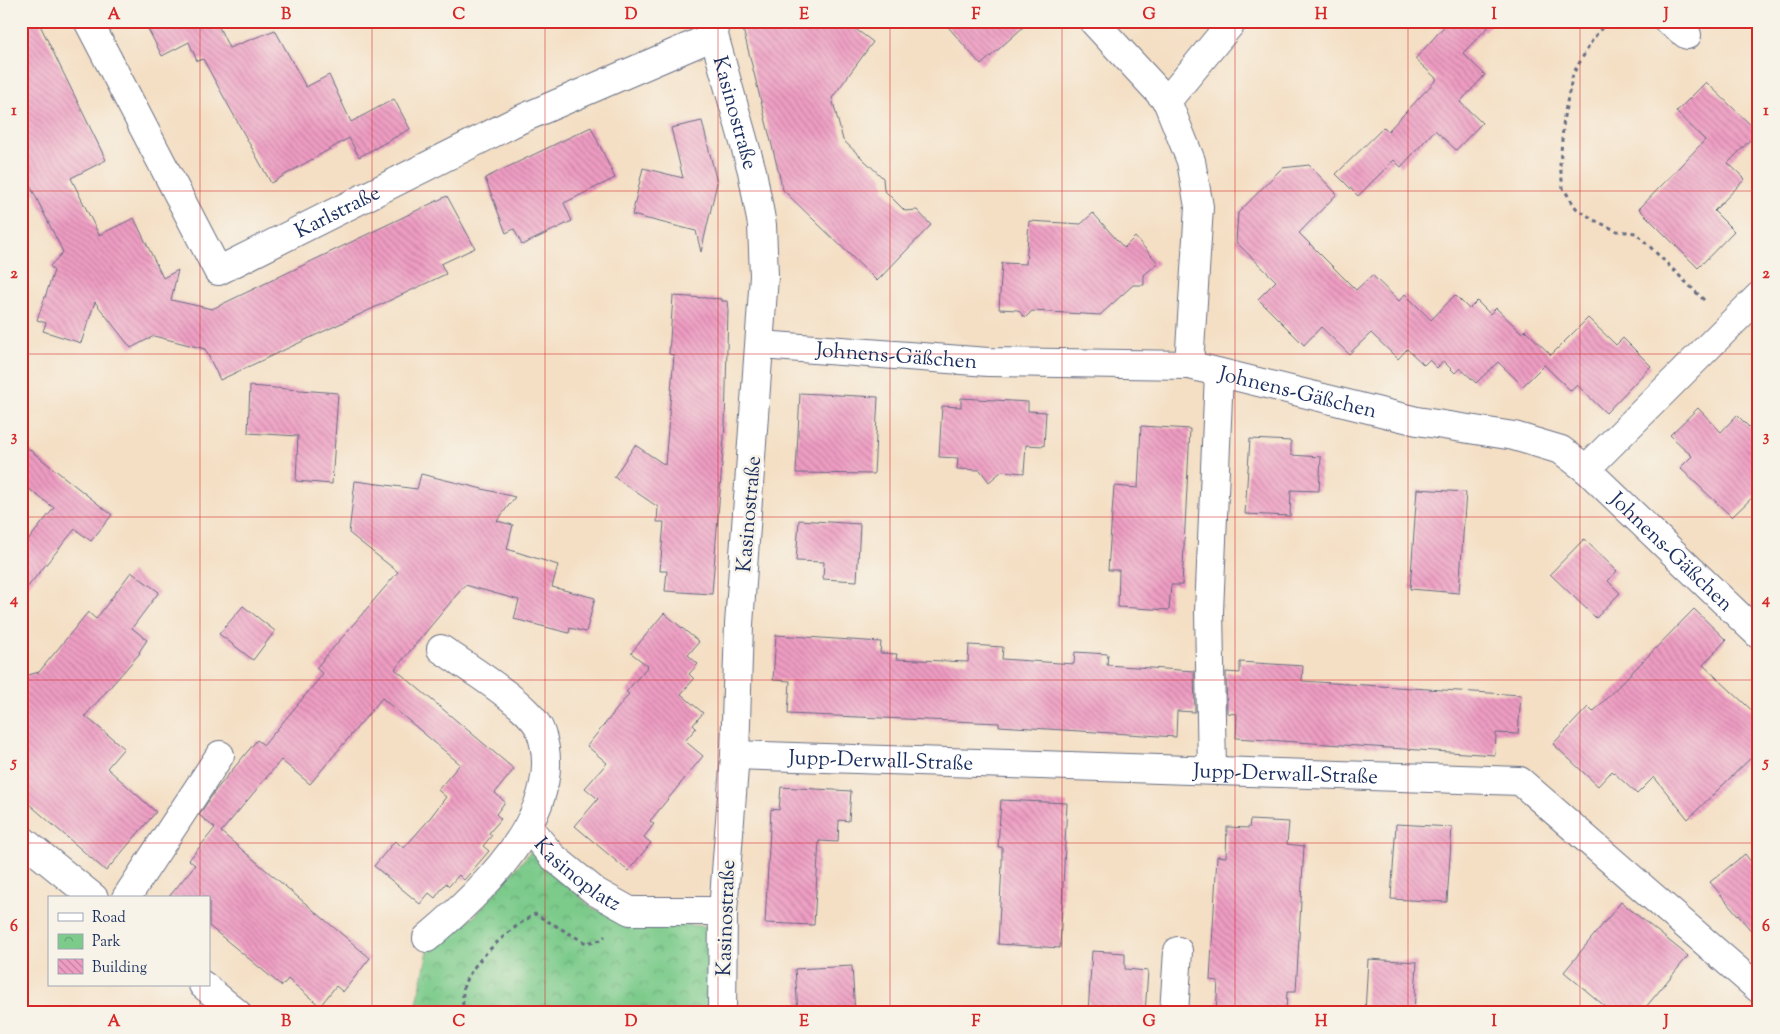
<svg xmlns="http://www.w3.org/2000/svg" width="1780" height="1034" viewBox="0 0 1780 1034" font-family="'Sorts Mill Goudy',serif">
<style>
.park{fill:url(#park-crowns);stroke:#4c7d74}
.building{fill:url(#building-back-hatch)}
.lines{fill:none;stroke-linecap:round;stroke-linejoin:round}
.minor-casing{stroke:#676d82;stroke-width:30}
.path{stroke:#676d82;stroke-width:3;stroke-dasharray:4 4;stroke-linecap:butt}
.minor{stroke:#fff;stroke-width:28}
.grid{fill:none;stroke:#d62828;stroke-width:1;stroke-opacity:0.55}
.labels{text-anchor:middle;stroke-width:5;stroke-linejoin:round;paint-order:stroke}
.street-label{font-size:21px;fill:#1b2f5e;stroke:#f7f3e8}
.neatline{fill:none;stroke:#d62828;stroke-width:2}
.grid-label{font-size:16px;text-anchor:middle;font-weight:bold;fill:#d62828}
</style>
<defs>
<pattern id="park-crowns" width="20" height="18" patternUnits="userSpaceOnUse" patternTransform="scale(1.25)"><rect width="20" height="18" fill="#7ccb8b"/><path d="M2 6a3 3 0 1 1 6 0M12 15a3 3 0 1 1 6 0" fill="none" stroke="#65a575"/></pattern>
<pattern id="building-back-hatch" width="6" height="6" patternUnits="userSpaceOnUse" patternTransform="scale(1.25)"><rect width="6" height="6" fill="#ef9cc2"/><path d="M-1 5l2 2M0 0l6 6M5-1l2 2" fill="none" stroke="#c180a1"/></pattern>
</defs>
<rect width="100%" height="100%" fill="#f7f3e8"/>
<filter id="ink" filterUnits="userSpaceOnUse"><feTurbulence type="fractalNoise" baseFrequency=".02" numOctaves="2"/><feDisplacementMap in="SourceGraphic" scale="10" xChannelSelector="R" yChannelSelector="G"/><feConvolveMatrix kernelMatrix="1 2 1 2 8 2 1 2 1" color-interpolation-filters="sRGB"/></filter>
<filter id="wash" filterUnits="userSpaceOnUse"><feTurbulence type="fractalNoise" baseFrequency=".0096" numOctaves="4" result="noise"/><feDisplacementMap in="SourceGraphic" scale="20" xChannelSelector="R" yChannelSelector="G"/><feGaussianBlur stdDeviation="1.12" result="paint"/><feColorMatrix in="noise" values="0 0 0 0 0 0 0 0 0 0 0 0 0 0 0 0 0 1.4 0 .05"/><feComposite in="paint" operator="in"/></filter>
<g filter="url(#wash)">
<rect width="100%" height="100%" fill="#f4dfc4"/>
<path class="park" d="M531,851L593,909L628,920L714,927L715,1013H415L428,951L475,916Z"/>
<g id="blocks">
<g class="building">
<path d="M21,21H38L106,160L71,178L99,235L134,218L163,278L178,270L171,300L212,309L447,196L475,248L441,264L446,274L220,380L205,349L154,336L131,348L95,302L81,343L43,331L46,323L37,320L54,271L50,266L63,252L21,167Z"/>
<path d="M144,21H230L219,27L229,48L275,30L306,87L329,75L351,122L394,99L410,129L359,157L349,138L271,183L203,59L197,61L189,42L162,56Z"/>
<path d="M741,21H845L873,42L832,98L843,140L883,178L884,190L905,211L917,210L931,225L877,281L783,190Z"/>
<path d="M943,21H1030L981,65Z"/>
<path d="M1449,21H1494L1463,53L1485,75L1460,102L1482,123L1456,150L1435,130L1401,167L1394,160L1358,196L1336,174L1384,127L1388,131L1437,79L1415,59Z"/>
<path d="M1706,82L1758,132L1728,163L1745,179L1714,211L1734,231L1698,268L1639,209L1705,140L1676,112Z"/>
<path d="M702,121L717,183L701,252L696,231L632,215L643,168L683,178L671,128Z"/>
<path d="M591,127L615,178L564,203L572,221L522,245L514,229L506,233L485,178Z"/>
<path d="M1309,165L1337,194L1299,233L1356,290L1372,275L1399,301L1405,294L1431,320L1455,295L1469,309L1477,301L1490,314L1496,308L1522,333L1525,330L1551,355L1588,318L1616,345L1623,338L1651,366L1606,413L1577,385L1571,391L1544,365L1523,386L1498,362L1476,383L1460,368L1455,373L1443,361L1437,368L1429,360L1424,365L1407,349L1398,359L1371,333L1349,354L1321,327L1304,345L1258,299L1276,281L1236,242L1238,213L1282,168Z"/>
<path d="M1093,213L1124,248L1135,237L1158,263L1144,275V285H1133L1100,315L1032,311L1025,318L1018,310L999,309L1002,263L1026,264L1029,221L1081,224Z"/>
<path d="M673,296L722,299V301H727L728,309L725,425L712,594L665,591L667,571H660L664,522H657L658,507L614,477L635,445L665,465L674,355L669,354Z"/>
<path d="M250,386L338,393L332,484L296,481L298,436L248,433Z"/>
<path d="M800,393L878,397L874,474L796,473Z"/>
<path d="M961,398L1028,402V411L1046,412L1044,446L1026,445L1024,473L1002,471L989,482L980,470L957,469L958,458L939,457L942,406L961,407Z"/>
<path d="M1698,408L1721,432L1737,415L1759,437V491L1732,517L1680,468L1692,456L1670,435Z"/>
<path d="M1141,426L1190,429L1182,585H1171L1169,610L1118,607L1119,570H1108L1114,486L1138,488Z"/>
<path d="M1250,439L1291,441V455L1321,457L1319,491L1291,490L1290,516L1245,514Z"/>
<path d="M21,443L112,515L91,541L75,529L21,595V549L54,508L21,483Z"/>
<path d="M421,474L515,497L497,521L513,525L507,549L558,565L552,587L595,598L586,632L570,628L569,633L514,619L519,600L465,585L395,669L514,769L495,793L505,802L496,814L501,819L489,833L492,835L483,846L489,851L464,880L459,875L449,886L446,883L435,898L429,893L420,904L374,866L395,841L404,848L426,823L446,797L438,790L460,764L382,698L310,784L281,760L221,832L370,958L343,992L336,986L320,1006L288,979L282,986L209,926V898H168L195,865L189,860L215,828L199,815L215,791L257,740L264,745L293,710L323,674L316,668L398,572L349,533L355,481L417,489Z"/>
<path d="M1417,489L1466,492L1459,593L1410,589Z"/>
<path d="M799,520L860,524L857,581L823,579L824,562L796,561Z"/>
<path d="M1584,539L1617,571L1608,581L1620,593L1596,618L1550,574Z"/>
<path d="M131,572L159,592L132,628L147,640L139,652L140,653L85,716L124,748L107,768L156,812L106,871L21,797V677L39,672L88,612L96,619Z"/>
<path d="M243,606L275,631L253,660L219,634Z"/>
<path d="M1694,609L1726,640L1703,665L1759,717V750L1688,819L1654,777L1637,794L1612,771L1598,786L1553,744L1588,707L1593,712Z"/>
<path d="M664,613L699,642L688,655L698,664L689,674L694,679L681,694L703,713L693,725L696,728L685,741L703,756L650,821L654,824L644,837L651,843L628,871L575,826L598,799L585,788L607,763L587,746L629,694L626,692L648,666L631,653Z"/>
<path d="M776,635L881,642L880,653L897,654L896,659L968,662L969,645L1003,647L1002,659L1074,664L1075,652L1108,654L1107,665L1194,671L1195,712L1177,711L1176,737L999,726V723L788,714L790,681L773,680Z"/>
<path d="M1240,662L1303,666L1302,681L1521,695L1518,734L1496,733L1495,755L1236,738L1237,714L1227,713L1226,672L1240,673Z"/>
<path d="M781,787L851,791L849,821L839,820L838,842L819,841L814,925L765,923L771,809L779,810Z"/>
<path d="M1001,800L1067,803L1060,948L998,944L1002,864V847H998Z"/>
<path d="M1250,820L1289,822L1287,844L1304,846L1296,992H1287L1286,1013H1216L1218,981L1210,980L1217,856L1226,857L1227,827L1249,828Z"/>
<path d="M1396,824L1452,827L1447,902L1391,899Z"/>
<path d="M1745,854L1759,872V940L1710,882Z"/>
<path d="M1621,902L1688,956L1641,1013H1613L1564,972Z"/>
<path d="M1092,951L1125,953V969L1148,971L1145,1013H1088Z"/>
<path d="M1368,959L1417,962L1414,1013H1365Z"/>
<path d="M852,966L855,1013H798L795,969Z"/>
</g>
</g>
</g>
<g filter="url(#ink)">
<use href="#blocks" fill-opacity="0" stroke="#676d82" stroke-width="1"/>
<g class="lines">
<defs>
<g id="minor">
<path id="s1" d="M88,21L218,271L519,120L714,36"/>
<path id="s2" d="M710,21L752,171L762,225L764,276L739,624L735,755L723,911L722,1013"/>
<path d="M1093,21L1167,101"/>
<path d="M1668,21L1687,35"/>
<path id="s3" d="M761,345L988,362L1189,365L1417,421L1514,436L1561,450L1586,469L1759,635"/>
<path d="M1189,365L1199,207L1191,161L1167,101L1233,21"/>
<path d="M1586,469L1759,296"/>
<path id="s4" d="M735,755L1520,781L1759,989"/>
<path d="M1212,770L1209,612L1219,373"/>
<path id="s5" d="M528,827L552,856L596,892L630,911H723"/>
<path d="M21,839L94,898"/>
<path d="M126,898L220,755"/>
<path d="M427,938C481,893 570,809 540,730C530,705 464,665 441,649"/>
<path d="M203,985L237,1013"/>
<path d="M1174,1013L1178,951"/>
</g>
</defs>
<use href="#minor" class="minor-casing"/>
<g class="path">
<path d="M1607,21L1593,39L1573,74L1564,116L1560,164L1563,188L1576,208L1594,220L1617,231L1636,233L1706,302"/>
<path d="M463,1013C463,1004 462,993 464,985C473,960 512,927 535,914L586,943L601,940L605,936"/>
</g>
<use href="#minor" class="minor"/>
</g>
</g>
<path class="grid" d="M200,21V898M372,21V1013M545,21V1013M718,21V1013M890,21V1013M1062,21V1013M1235,21V1013M1408,21V1013M1580,21V1013M21,191H1759M21,354H1759M21,517H1759M21,680H1759M21,843H1759M200,985V1013"/>
<g class="labels">
<g class="street-label">
<text dy="7" stroke="none"><textPath href="#s2" startOffset="95">Kasinostraße</textPath></text>
<text dy="7" stroke="none"><textPath href="#s1" startOffset="415">Karlstraße</textPath></text>
<text dy="7" stroke="none"><textPath href="#s3" startOffset="136">Johnens-Gäßchen</textPath></text>
<text dy="7" stroke="none"><textPath href="#s3" startOffset="541">Johnens-Gäßchen</textPath></text>
<text transform="translate(748 514) rotate(-85)" y="7">Kasinostraße</text>
<text dy="7" stroke="none"><textPath href="#s3" startOffset="961">Johnens-Gäßchen</textPath></text>
<text dy="7" stroke="none"><textPath href="#s4" startOffset="146">Jupp-Derwall-Straße</textPath></text>
<text dy="7" stroke="none"><textPath href="#s4" startOffset="551">Jupp-Derwall-Straße</textPath></text>
<text dy="7" stroke="none"><textPath href="#s5" startOffset="69">Kasinoplatz</textPath></text>
<text transform="translate(725 918) rotate(-88)" y="7">Kasinostraße</text>
</g>
</g>
<rect width="1780" height="1034" fill="none" stroke="#f7f3e8" stroke-width="55"/>
<rect x="48" y="896" width="162" height="90" fill="#f7f3e8" stroke="#9fa5b1"/>
<rect x="58" y="913" width="25" height="8" fill="#ffffff" stroke="#9fa5b1"/>
<text x="92" y="922" font-size="15" fill="#1b2f5e">Road</text>
<rect x="58" y="934" width="25" height="15" fill="url(#park-crowns)" stroke="#9fa5b1"/>
<text x="92" y="946" font-size="15" fill="#1b2f5e">Park</text>
<rect x="58" y="959" width="25" height="15" fill="url(#building-back-hatch)" stroke="#9fa5b1"/>
<text x="92" y="972" font-size="15" fill="#1b2f5e">Building</text>
<rect x="28" y="28" width="1724" height="978" class="neatline"/>
<g class="grid-label">
<text x="114" y="19">A</text>
<text x="286" y="19">B</text>
<text x="459" y="19">C</text>
<text x="631" y="19">D</text>
<text x="804" y="19">E</text>
<text x="976" y="19">F</text>
<text x="1149" y="19">G</text>
<text x="1321" y="19">H</text>
<text x="1494" y="19">I</text>
<text x="1666" y="19">J</text>
<text x="14" y="115">1</text>
<text x="1766" y="115">1</text>
<text x="14" y="278">2</text>
<text x="1766" y="278">2</text>
<text x="14" y="441">3</text>
<text x="1766" y="441">3</text>
<text x="14" y="604">4</text>
<text x="1766" y="604">4</text>
<text x="14" y="767">5</text>
<text x="1766" y="767">5</text>
<text x="14" y="931">6</text>
<text x="1766" y="931">6</text>
<text x="114" y="1026">A</text>
<text x="286" y="1026">B</text>
<text x="459" y="1026">C</text>
<text x="631" y="1026">D</text>
<text x="804" y="1026">E</text>
<text x="976" y="1026">F</text>
<text x="1149" y="1026">G</text>
<text x="1321" y="1026">H</text>
<text x="1494" y="1026">I</text>
<text x="1666" y="1026">J</text>
</g>
</svg>
